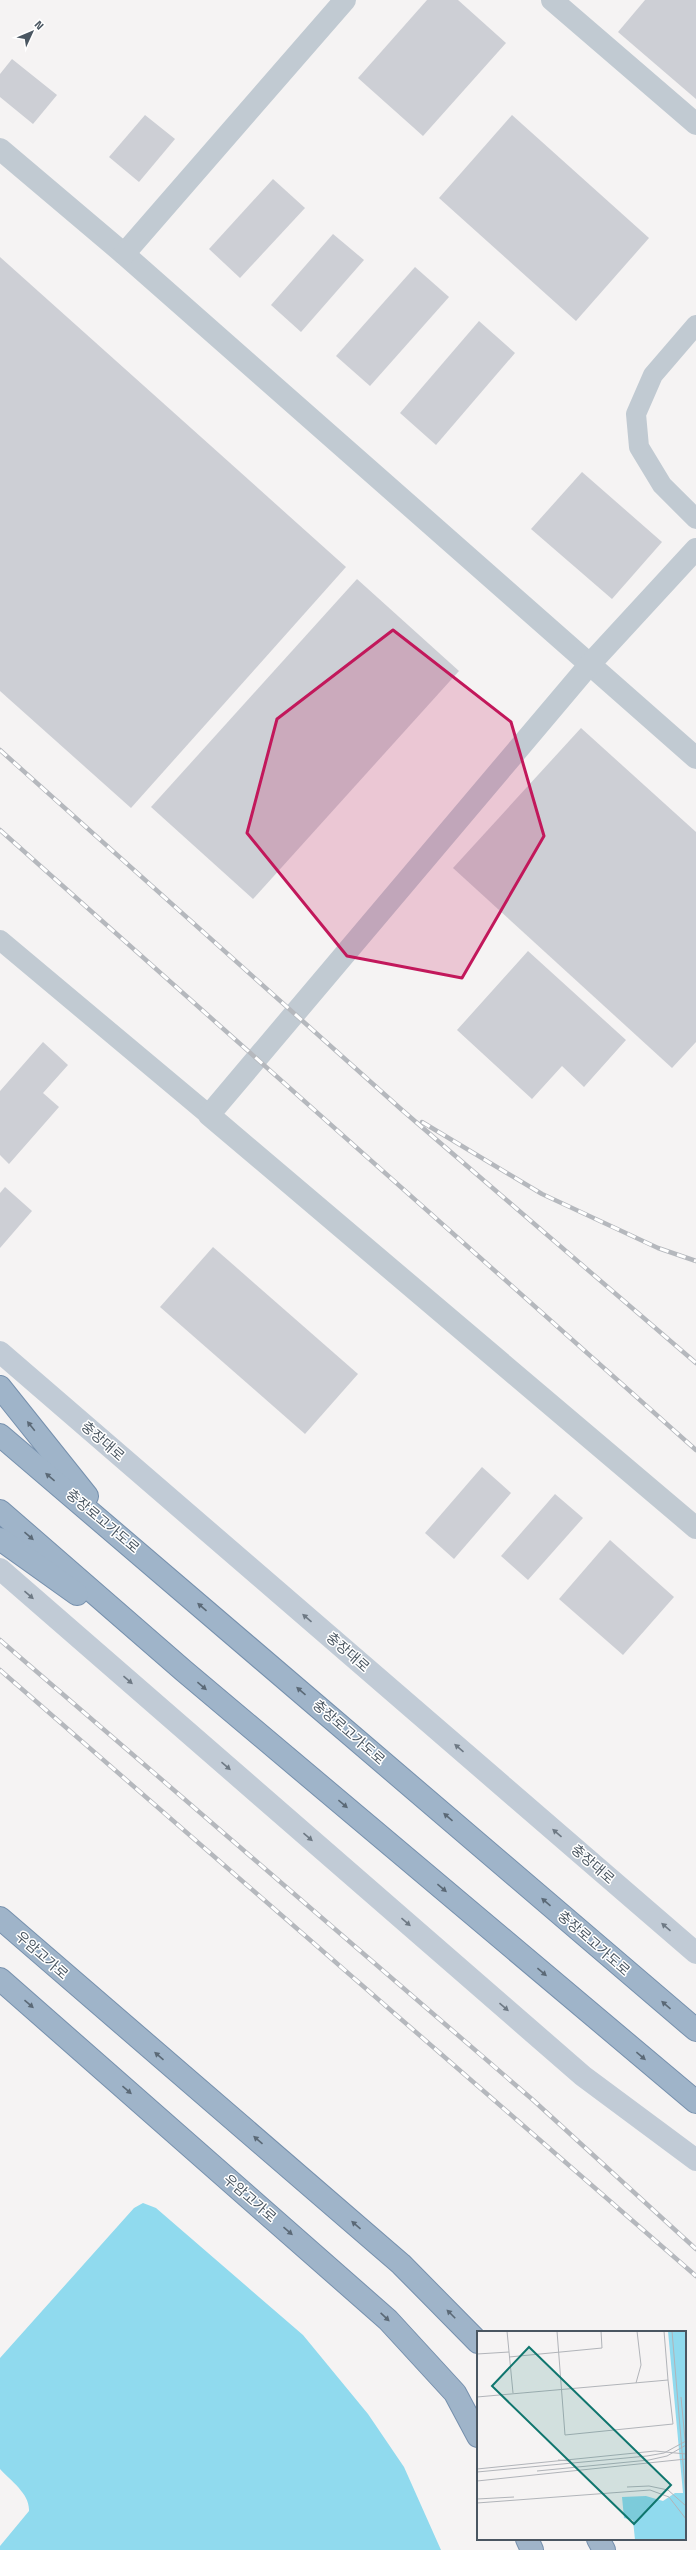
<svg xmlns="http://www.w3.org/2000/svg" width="696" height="2550" viewBox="0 0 696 2550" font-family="'Titillium Web','Noto Sans KR',sans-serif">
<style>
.water{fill:#90daee}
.building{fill:#cdcfd5}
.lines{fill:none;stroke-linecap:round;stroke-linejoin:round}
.trunk-casing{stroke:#7690ad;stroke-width:24}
.service{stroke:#c1cad2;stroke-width:20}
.minor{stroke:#c1cad2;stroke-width:22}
.secondary{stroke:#c1cbd6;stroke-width:22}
.trunk{stroke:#9fb4c9;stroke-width:22}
.rail-casing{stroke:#b5b8bd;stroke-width:4.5}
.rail{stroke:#fff;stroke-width:3;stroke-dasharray:9;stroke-linecap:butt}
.oneway{fill:#5b6976}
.oneway2{fill:#6e7984}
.marked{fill:#c2185b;fill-opacity:0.2;stroke:#c2185b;stroke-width:3;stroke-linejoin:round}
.labels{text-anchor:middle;stroke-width:3;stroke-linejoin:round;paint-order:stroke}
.street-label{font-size:14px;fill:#4a5661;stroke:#fff}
.inset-road{fill:none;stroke:#b1b4b9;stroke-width:1}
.view{fill:#0f766e;fill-opacity:0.15;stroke:#0f766e;stroke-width:2}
.inset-edge{fill:none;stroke:#4a5661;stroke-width:2}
</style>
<rect width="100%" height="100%" fill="#f5f3f3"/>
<path class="water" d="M143,2203L156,2208L303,2335L368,2414L404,2467L441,2550H0V2546L29,2511C30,2494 11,2481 0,2469V2358L134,2208Z"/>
<g class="building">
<path d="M427,0H458L506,43L423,136L358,78Z"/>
<path d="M645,0H696V99L618,32Z"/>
<path d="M12,59L57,95L33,124L0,97V74Z"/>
<path d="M145,115L175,139L139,182L109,157Z"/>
<path d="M512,115L649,238L576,321L439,198Z"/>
<path d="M273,179L305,208L240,278L209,249Z"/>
<path d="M333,234L364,260L301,332L271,305Z"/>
<path d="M0,257L346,567L131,808L0,691Z"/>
<path d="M415,267L449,297L370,386L336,356Z"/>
<path d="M479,321L515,353L436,445L400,413Z"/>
<path d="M582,472L662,542L612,599L531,529Z"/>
<path d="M357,579L459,671L253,899L151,807Z"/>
<path d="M581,728L696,832V1042L672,1068L453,868Z"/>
<path d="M528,951L626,1040L584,1087L562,1066L532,1099L457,1030Z"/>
<path d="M43,1042L68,1065L43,1093L59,1107L9,1164L0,1155V1091Z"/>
<path d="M5,1187L32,1211L0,1248V1193Z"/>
<path d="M213,1247L358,1374L305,1434L160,1307Z"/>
<path d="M482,1467L511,1493L454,1559L425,1533Z"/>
<path d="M555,1494L583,1518L528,1580L501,1556Z"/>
<path d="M610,1540L674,1597L623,1655L559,1599Z"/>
</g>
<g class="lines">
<defs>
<g id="trunk">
<path d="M0,1387L87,1496"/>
<path d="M0,1435L696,2030"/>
<path d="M0,1511L184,1671L696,2102"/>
<path d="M0,1539L77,1594"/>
<path d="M0,1918L401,2264L478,2342"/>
<path d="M0,1979L388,2320L455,2393L478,2436"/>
<path d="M527,2539L532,2550"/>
<path d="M598,2539L604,2550"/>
</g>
</defs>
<use href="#trunk" class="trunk-casing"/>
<g class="service">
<path d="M696,325L653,375L636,414L639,447L662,485L696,519"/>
<path d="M0,940L209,1115"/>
</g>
<g class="minor">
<path d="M552,0L696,124"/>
<path d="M0,149L124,254L696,758"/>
<path d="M124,254L345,0"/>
<path d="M696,549L590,664L209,1115L696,1528"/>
</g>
<g class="secondary">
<path d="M0,1352L696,1953"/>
<path d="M0,1569L583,2076L696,2160"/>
</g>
<use href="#trunk" class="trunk"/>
<defs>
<g id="rail">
<path d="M0,750L402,1110L696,1363"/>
<path d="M0,830L696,1450"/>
<path d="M422,1122L542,1194L658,1248L696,1261"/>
<path d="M0,1640L533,2100L696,2249"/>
<path d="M0,1670L696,2276"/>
</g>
</defs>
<use href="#rail" class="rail-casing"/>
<use href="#rail" class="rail"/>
</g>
<defs><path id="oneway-solid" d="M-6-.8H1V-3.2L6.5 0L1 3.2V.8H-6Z"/></defs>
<g class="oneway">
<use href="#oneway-solid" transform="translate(31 1426) rotate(-129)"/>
<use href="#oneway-solid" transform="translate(50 1477) rotate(-140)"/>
<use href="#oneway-solid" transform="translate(29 1536) rotate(41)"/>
<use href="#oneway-solid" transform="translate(202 1607) rotate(-139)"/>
<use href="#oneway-solid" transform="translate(202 1686) rotate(40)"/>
<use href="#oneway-solid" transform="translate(301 1691) rotate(-139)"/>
<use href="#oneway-solid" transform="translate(343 1804) rotate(40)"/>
<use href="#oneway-solid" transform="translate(448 1817) rotate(-139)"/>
<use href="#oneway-solid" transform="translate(442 1888) rotate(40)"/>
<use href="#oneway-solid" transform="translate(546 1902) rotate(-139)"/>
<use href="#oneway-solid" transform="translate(542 1972) rotate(40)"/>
<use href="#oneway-solid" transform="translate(29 2004) rotate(41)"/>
<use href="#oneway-solid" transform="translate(666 2005) rotate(-139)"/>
<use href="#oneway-solid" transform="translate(159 2056) rotate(-139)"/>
<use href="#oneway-solid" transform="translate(641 2056) rotate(40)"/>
<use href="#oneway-solid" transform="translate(127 2090) rotate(41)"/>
<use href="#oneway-solid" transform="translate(258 2140) rotate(-139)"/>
<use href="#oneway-solid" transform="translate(356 2225) rotate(-139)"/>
<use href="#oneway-solid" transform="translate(288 2231) rotate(41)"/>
<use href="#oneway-solid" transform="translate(451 2314) rotate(-135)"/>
<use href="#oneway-solid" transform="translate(385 2317) rotate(43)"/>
</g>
<g class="oneway2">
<use href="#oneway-solid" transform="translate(29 1595) rotate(41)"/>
<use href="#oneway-solid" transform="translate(307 1618) rotate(-139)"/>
<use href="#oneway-solid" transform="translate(128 1680) rotate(41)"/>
<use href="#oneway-solid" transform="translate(459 1748) rotate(-139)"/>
<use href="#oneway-solid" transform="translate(226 1766) rotate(41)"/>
<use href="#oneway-solid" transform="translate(557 1833) rotate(-139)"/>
<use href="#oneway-solid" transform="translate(308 1837) rotate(41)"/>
<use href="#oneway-solid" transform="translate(406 1922) rotate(41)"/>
<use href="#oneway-solid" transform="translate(666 1927) rotate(-139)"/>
<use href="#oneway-solid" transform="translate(504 2007) rotate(41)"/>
</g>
<path class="marked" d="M393,630L511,722L544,836L462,978L347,956L247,833L277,719Z"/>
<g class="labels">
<g class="street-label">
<text transform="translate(103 1441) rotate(41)" y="5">충장대로</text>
<text transform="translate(103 1521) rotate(40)" y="5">충장로고가도로</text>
<text transform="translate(348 1652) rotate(41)" y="5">충장대로</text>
<text transform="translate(349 1732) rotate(41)" y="5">충장로고가도로</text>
<text transform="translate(593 1864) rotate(41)" y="5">충장대로</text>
<text transform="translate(594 1943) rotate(41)" y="5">충장로고가도로</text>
<text transform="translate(42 1955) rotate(41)" y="5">우암고가로</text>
<text transform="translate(250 2198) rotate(41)" y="5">우암고가로</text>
</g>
</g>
<g transform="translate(477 2331)">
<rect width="209" height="209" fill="#f5f3f3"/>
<path d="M191,0H209V209H158L156,189L147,187L145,166L169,165L186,170L198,162H206Z" fill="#90daee"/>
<path class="inset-road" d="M30,0L36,62M80,0L88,104L196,93L191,49M195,0L209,168M0,23L32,21M32,26L125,17L124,0M159,52L164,34L160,0M0,66L191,49L187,0M204,66L209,119M81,129L94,130M0,138L178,120L209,123M60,140L172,129L190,125L209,114M0,141L170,125L187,122L209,110M0,150L209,128M150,156L172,155L191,159L209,175M0,168L37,166M0,172L173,159L192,166L209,188"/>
<path class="view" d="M52,16L194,154L157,193L15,55Z"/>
<rect width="209" height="209" class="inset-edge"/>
</g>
<g transform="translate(32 32) rotate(46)" stroke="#ffffff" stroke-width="3" paint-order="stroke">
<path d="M0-3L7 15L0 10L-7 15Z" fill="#4a5661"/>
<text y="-6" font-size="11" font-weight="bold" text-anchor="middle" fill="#4a5661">N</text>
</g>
</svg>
